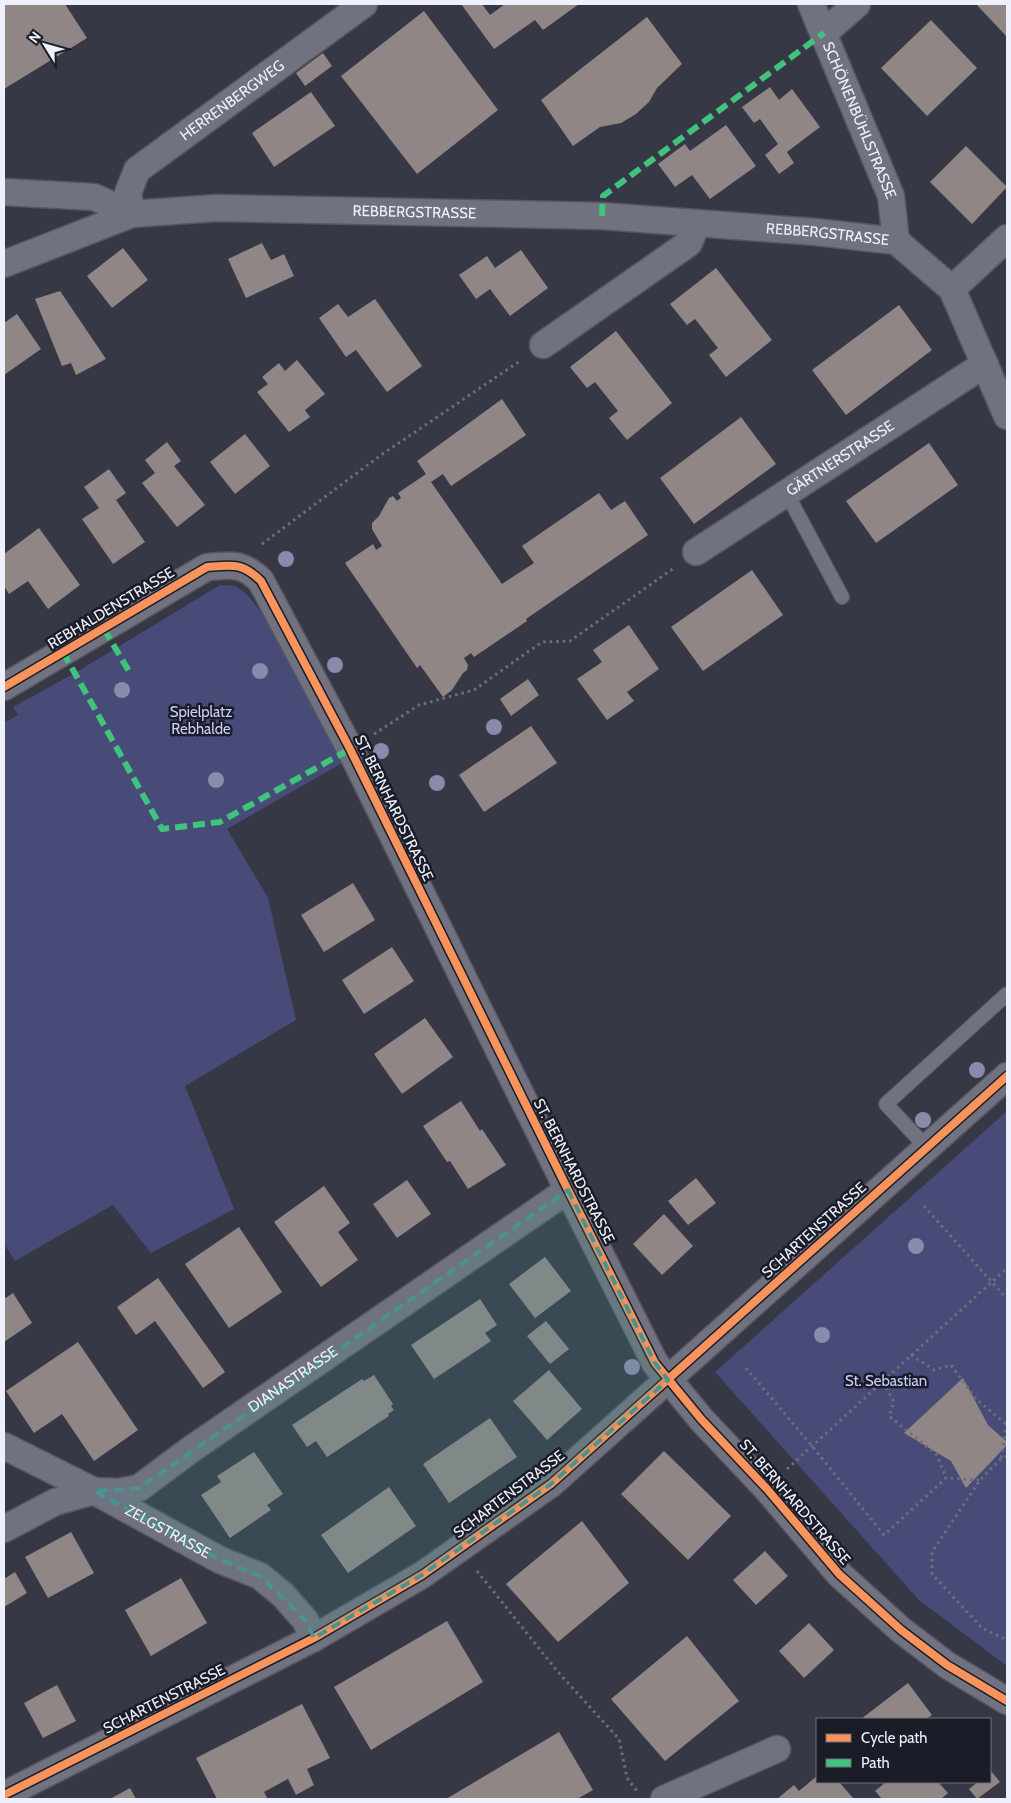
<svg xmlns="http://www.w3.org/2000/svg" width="1011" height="1803" viewBox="0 0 1011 1803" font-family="Cabin,sans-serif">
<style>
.green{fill:#484b78}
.building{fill:#908686}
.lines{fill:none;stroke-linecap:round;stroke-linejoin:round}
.lane-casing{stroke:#565662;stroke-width:16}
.street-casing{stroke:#565662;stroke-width:29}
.path{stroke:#6d6e79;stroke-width:3;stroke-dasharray:2.5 4;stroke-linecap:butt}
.lane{stroke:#71727f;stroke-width:14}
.street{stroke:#71727f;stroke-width:26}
.quiet{stroke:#40c37c;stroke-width:6;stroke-dasharray:12 6;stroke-linecap:butt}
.cycleway-casing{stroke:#1a1c27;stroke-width:11}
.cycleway{stroke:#f8935d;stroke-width:8}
.tree{fill:#888bab}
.marked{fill:#479492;fill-opacity:0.2;stroke:#479492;stroke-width:4;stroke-dasharray:10 6;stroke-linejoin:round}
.labels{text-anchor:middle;stroke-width:5;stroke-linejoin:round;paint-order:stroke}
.street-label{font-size:15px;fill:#eef0fd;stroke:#1a1c27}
.park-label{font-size:15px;fill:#cbcffd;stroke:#1a1c27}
</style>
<rect width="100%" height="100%" fill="#373846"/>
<g class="green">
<path d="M220,585L235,586L246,593L274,629L344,762L227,829L268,898L296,1020L185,1086L234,1209L151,1253L113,1205L15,1261L4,1244V723L18,715L13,707L75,673Z"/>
<path d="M1007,1111V1666L919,1600L715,1372Z"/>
</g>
<g class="building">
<path d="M4,4H65L87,38L4,89Z"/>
<path d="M461,4H482L490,15L505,4H579L543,30L535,20L494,49Z"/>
<path d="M976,4H1007V37Z"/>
<path d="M424,11L498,110L417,174L341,76Z"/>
<path d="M647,17L682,64L657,88L649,102L636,114L621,123L600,127L573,146L541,100Z"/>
<path d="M931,20L977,68L927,116L881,68Z"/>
<path d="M323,53L332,66L305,86L296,73Z"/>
<path d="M770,87L779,100L792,89L820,127L787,152L794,163L779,174L765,155L778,144L760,119L754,123L742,107Z"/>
<path d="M311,92L335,126L274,167L252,133Z"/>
<path d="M726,125L756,166L710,199L692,175L675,187L658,164L685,144L690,151Z"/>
<path d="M966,146L1007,187L972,224L930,182Z"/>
<path d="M262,243L271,260L284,254L294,276L246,298L228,259Z"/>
<path d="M123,248L148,280L112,308L87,276Z"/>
<path d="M521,250L548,288L510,316L490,289L476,299L459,275L487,256L495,268Z"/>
<path d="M716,268L772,340L726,377L709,355L718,348L695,319L687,325L670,304Z"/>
<path d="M60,291L106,359L76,375L71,363L62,366L35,299Z"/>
<path d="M375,299L422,366L387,392L356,350L346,357L319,318L338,304L348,317Z"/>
<path d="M899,305L932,350L846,415L812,370Z"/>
<path d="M17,314L41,349L4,375V323Z"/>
<path d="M616,331L672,403L627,440L609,418L618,411L595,382L587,388L570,367Z"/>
<path d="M297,360L325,394L305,410L310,417L289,432L257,392L268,384L262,377L279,363L285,371Z"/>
<path d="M502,399L526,435L451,486L443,474L431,482L502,584L534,563L522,546L599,493L611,510L625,501L648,535L526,619L527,621L474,657L471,653L464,658L468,665L467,670L463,673L452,690L443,697L420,665L417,668L345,563L373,544L376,550L382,546L372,529V523L379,516L389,498L393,496L397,501L401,498L398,493L426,474L417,461Z"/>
<path d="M741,417L776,464L694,524L660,478Z"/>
<path d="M245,434L270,466L235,494L210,462Z"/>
<path d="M167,442L181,461L174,466L205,505L177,527L142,483L155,473L145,460Z"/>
<path d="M929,443L958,485L876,543L846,501Z"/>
<path d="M109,469L126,493L116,500L145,542L113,564L82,519L99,508L84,487Z"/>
<path d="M39,528L80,585L48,609L28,581L9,594L4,586V554Z"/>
<path d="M752,570L783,615L703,671L671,627Z"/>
<path d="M629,625L659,669L627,692L634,701L607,720L577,679L602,662L593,650Z"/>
<path d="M528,679L539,695L511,716L500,699Z"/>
<path d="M531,726L557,763L484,812L459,775Z"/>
<path d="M353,883L375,920L324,952L301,915Z"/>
<path d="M392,947L414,981L364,1014L342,980Z"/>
<path d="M425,1018L453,1057L402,1094L374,1054Z"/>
<path d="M461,1101L480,1131L482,1129L506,1165L468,1189L450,1161L447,1162L423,1126Z"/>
<path d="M696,1178L716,1203L688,1225L668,1201Z"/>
<path d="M407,1180L431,1214L397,1238L373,1204Z"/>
<path d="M324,1186L350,1223L338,1232L358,1260L321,1287L274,1222Z"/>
<path d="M664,1214L693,1246L662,1275L633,1244Z"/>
<path d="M239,1227L282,1292L229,1328L185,1264Z"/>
<path d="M545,1257L571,1291L535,1318L509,1284Z"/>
<path d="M158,1278L225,1372L203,1388L155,1321L136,1335L117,1307Z"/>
<path d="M13,1293L32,1323L4,1342V1299Z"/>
<path d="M480,1299L497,1325L485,1333L491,1341L434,1379L411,1345Z"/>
<path d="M546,1321L569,1349L550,1364L527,1336Z"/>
<path d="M78,1342L138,1430L94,1461L62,1414L34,1433L6,1391Z"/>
<path d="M549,1370L582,1409L547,1440L513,1401Z"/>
<path d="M374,1375L393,1404L391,1406L394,1410L388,1414L389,1416L327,1457L316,1441L307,1447L292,1425L362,1379L364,1381Z"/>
<path d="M963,1378L988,1425L1007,1442V1445L966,1488L951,1461L904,1433Z"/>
<path d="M490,1418L517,1457L449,1503L423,1464Z"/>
<path d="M664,1451L731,1516L688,1560L621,1494Z"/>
<path d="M254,1452L283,1494L267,1505L271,1510L230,1538L201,1495L221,1482L217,1476Z"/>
<path d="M389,1487L416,1526L348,1573L321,1535Z"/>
<path d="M582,1521L629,1583L558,1642L506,1584Z"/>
<path d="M71,1532L94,1573L48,1598L25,1557Z"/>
<path d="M765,1551L788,1576L756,1605L733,1580Z"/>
<path d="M15,1572L27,1593L4,1607V1579Z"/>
<path d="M181,1578L207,1623L151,1656L125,1610Z"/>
<path d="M447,1621L483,1682L371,1750L334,1687Z"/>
<path d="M809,1623L834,1650L804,1678L779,1651Z"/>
<path d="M687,1636L739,1701L665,1761L611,1699Z"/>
<path d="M908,1683L932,1715L926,1719H861Z"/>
<path d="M57,1685L76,1721L43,1738L24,1703Z"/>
<path d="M302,1704L330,1758L307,1769L314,1785L296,1795L288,1779L264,1792L268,1799H217L196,1758Z"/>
<path d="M559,1732L593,1790L577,1799H446Z"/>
<path d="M991,1771L1000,1782L977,1799L969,1789L978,1782H990V1772Z"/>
<path d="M817,1776V1782H839L854,1799H777L794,1785L799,1791Z"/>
<path d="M886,1782H896L897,1783L899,1782H938L948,1793L941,1799H882L875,1791Z"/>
<path d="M130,1788L136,1799H110Z"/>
</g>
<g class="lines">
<defs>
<g id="lane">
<path d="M786,492L842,597"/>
<path d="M927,1148L886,1104L1007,994"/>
</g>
<g id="street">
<path id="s1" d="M811,4L891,196L896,241"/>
<path d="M824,33L857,4"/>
<path d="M4,192L94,197L132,214"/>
<path id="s2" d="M132,214L128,193L137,170L364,4"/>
<path id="s3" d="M4,264L132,214L216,208L602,216L816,232L896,241L952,289L1007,416"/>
<path d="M952,289L1007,238"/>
<path d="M543,345L689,243L697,223"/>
<path id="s4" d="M696,552L985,364"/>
<path d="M4,687L207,567C232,565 242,562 261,581L350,749L568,1190L655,1363L701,1419L767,1489L839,1574L901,1630L947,1665L1007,1701"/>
<path id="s5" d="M4,1446L94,1491L220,1560L260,1576L283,1595L305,1620L314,1638"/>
<path id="s6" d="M4,1529L55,1502L94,1491L118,1492L139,1488L190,1450L568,1190"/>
<path d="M4,1795L314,1638L422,1575L551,1484L1007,1076"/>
<path d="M664,1799L777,1749"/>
</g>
</defs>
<use href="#lane" class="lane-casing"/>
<use href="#street" class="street-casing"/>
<g class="path">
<path d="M262,544L381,455L520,361"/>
<path d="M374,734L419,705L474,690L542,642L570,641L674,568"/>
<path d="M924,1206L1007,1299"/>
<path d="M911,1355L934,1370L951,1365L977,1400L1006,1424"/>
<path d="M746,1368L812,1446L884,1535L946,1478L980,1480"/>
<path d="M883,1382L894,1402L889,1416L937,1455L946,1478"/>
<path d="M1007,1456L1001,1459L980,1480L932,1552V1574L982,1628L1007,1640"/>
<path d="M1001,1458L1007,1423"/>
<path d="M787,1469L1007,1268"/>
<path d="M477,1571L558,1672L619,1739L627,1778L637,1791"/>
</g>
<use href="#lane" class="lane"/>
<use href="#street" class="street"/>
<g class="quiet">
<path d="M602,216L603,196L824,33"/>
<path d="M104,629L130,673"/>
<path d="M63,652L162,829L220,822L350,749"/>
</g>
<defs>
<g id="cycleway">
<path d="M4,687L207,567C232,565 242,562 261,581L350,749L568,1190L655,1363L701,1419L767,1489L839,1574L901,1630L947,1665L1007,1701"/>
<path d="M4,1795L314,1638L422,1575L551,1484L1007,1076"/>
</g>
</defs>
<use href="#cycleway" class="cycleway-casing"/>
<use href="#cycleway" class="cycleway"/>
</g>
<g class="tree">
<circle cx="286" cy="559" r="8"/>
<circle cx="335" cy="665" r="8"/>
<circle cx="260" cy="671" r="8"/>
<circle cx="122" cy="690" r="8"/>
<circle cx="494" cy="727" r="8"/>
<circle cx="381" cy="751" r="8"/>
<circle cx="216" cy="780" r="8"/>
<circle cx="437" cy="783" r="8"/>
<circle cx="977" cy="1070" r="8"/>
<circle cx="923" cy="1120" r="8"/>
<circle cx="916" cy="1246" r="8"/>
<circle cx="822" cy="1335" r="8"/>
<circle cx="632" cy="1367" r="8"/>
</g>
<path class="marked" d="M568,1190L655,1363L668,1380L551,1484L422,1575L314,1638L305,1620L260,1576L220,1560L94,1491L139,1488Z"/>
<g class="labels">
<g class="street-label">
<text dy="5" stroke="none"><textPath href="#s2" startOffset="164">HERRENBERGWEG</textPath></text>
<text dy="5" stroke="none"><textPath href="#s1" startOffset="126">SCHÖNENBÜHLSTRASSE</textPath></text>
<text dy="5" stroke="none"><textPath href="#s3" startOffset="420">REBBERGSTRASSE</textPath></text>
<text dy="5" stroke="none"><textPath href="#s3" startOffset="834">REBBERGSTRASSE</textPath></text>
<text dy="5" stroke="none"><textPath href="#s4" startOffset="172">GÄRTNERSTRASSE</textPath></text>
<text transform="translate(111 608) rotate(-31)" y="5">REBHALDENSTRASSE</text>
<text transform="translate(394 808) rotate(64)" y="5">ST. BERNHARDSTRASSE</text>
<text transform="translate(574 1171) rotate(63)" y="5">ST. BERNHARDSTRASSE</text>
<text transform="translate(814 1230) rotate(-42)" y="5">SCHARTENSTRASSE</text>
<text dy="5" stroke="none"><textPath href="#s6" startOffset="332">DIANASTRASSE</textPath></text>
<text transform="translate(509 1494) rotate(-37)" y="5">SCHARTENSTRASSE</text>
<text transform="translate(795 1502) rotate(49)" y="5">ST. BERNHARDSTRASSE</text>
<text dy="5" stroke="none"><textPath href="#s5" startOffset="185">ZELGSTRASSE</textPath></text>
<text transform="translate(164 1699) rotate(-27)" y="5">SCHARTENSTRASSE</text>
</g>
<g class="park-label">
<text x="201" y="717">Spielplatz<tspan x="201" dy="17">Rebhalde</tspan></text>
<text x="886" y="1386">St. Sebastian</text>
</g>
</g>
<rect width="1011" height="1803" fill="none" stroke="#eef0fd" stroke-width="10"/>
<rect x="816" y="1718" width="175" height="65" fill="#1a1c27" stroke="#6f717d"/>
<rect x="826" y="1734" width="25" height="8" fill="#f8935d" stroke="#6f717d"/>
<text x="861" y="1743" font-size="15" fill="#eef0fd">Cycle path</text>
<rect x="826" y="1759" width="25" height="8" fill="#40c37c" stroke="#6f717d"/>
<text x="861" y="1768" font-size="15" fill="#eef0fd">Path</text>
<g transform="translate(45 45) rotate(307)" stroke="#1a1c27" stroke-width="4" paint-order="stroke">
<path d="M0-4L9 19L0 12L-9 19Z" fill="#eef0fd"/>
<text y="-8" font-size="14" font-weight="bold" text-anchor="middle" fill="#eef0fd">N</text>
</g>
</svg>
